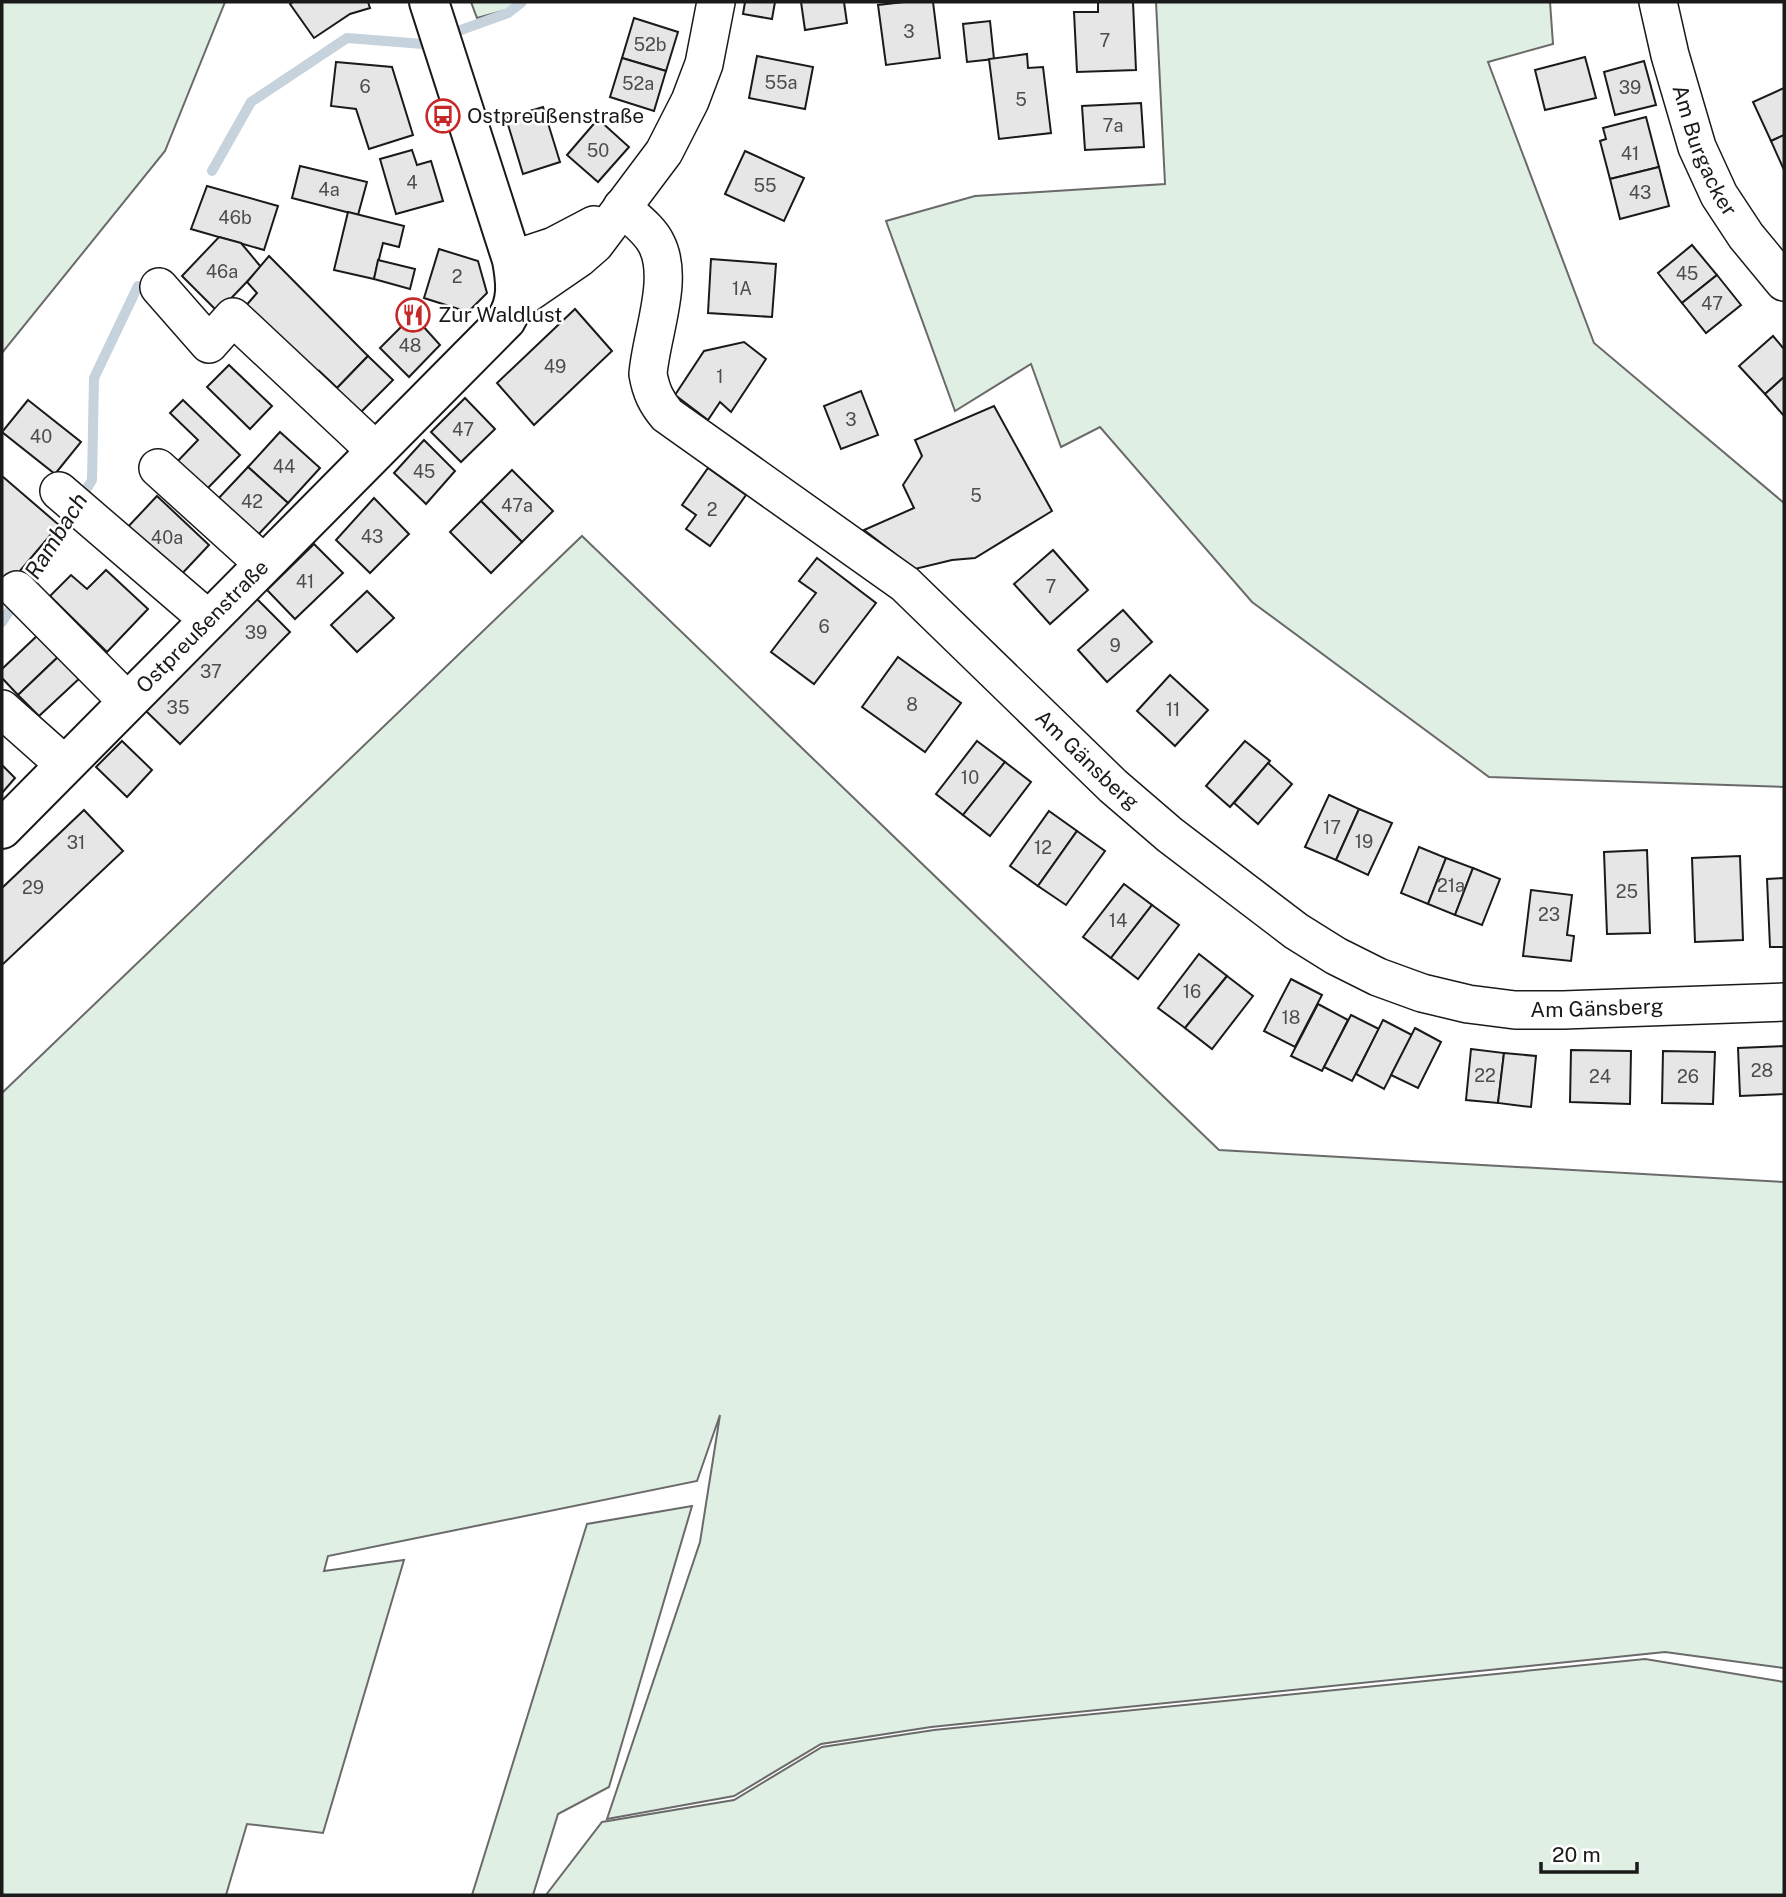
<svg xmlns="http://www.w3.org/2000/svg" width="1786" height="1897" viewBox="0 0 1786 1897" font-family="'Public Sans',sans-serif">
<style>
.green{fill:#e0efe3;stroke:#6a6a6a;stroke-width:2}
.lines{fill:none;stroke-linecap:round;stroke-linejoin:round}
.stream{stroke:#c6d2dc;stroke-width:10}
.building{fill:#e6e6e6;stroke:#1a1a1a;stroke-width:2}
.minor-casing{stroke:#1a1a1a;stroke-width:40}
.major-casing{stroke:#1a1a1a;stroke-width:42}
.minor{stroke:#fff;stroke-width:37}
.major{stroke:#fff;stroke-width:38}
.labels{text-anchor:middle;stroke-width:5;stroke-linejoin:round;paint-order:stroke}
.number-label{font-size:18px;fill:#4d4d4d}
.poi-label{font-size:21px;fill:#1a1a1a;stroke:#fff;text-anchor:start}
.street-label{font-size:21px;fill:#1a1a1a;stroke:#fff}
.water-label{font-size:23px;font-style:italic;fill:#1a1a1a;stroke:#fff}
</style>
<rect width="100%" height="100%" fill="#fff"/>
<g class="green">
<path d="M2,2H225L165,151L2,353Z"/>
<path d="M471,2H517L506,10L477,18Z"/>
<path d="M1156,2H1550L1553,44L1488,62L1594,343L1784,503V787L1489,777L1252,602L1100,427L1061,447L1031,364L955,411L886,221L975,196L1165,184Z"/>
<path d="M582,536L1219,1150L1784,1182V1668L1665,1652L931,1727L821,1744L734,1796L607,1819L700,1542L720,1415L697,1481L328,1556L324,1571L404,1560L323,1833L247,1824L226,1895H2V1093Z"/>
<path d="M692,1506L609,1787L558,1814L533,1895H472L587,1524Z"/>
<path d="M1645,1659L1784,1682V1895H546L602,1822L734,1800L822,1747L934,1730Z"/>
</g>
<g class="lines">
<g class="stream">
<path d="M447,35L508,13L522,2"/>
<path d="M212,171L251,102L347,38L423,44L432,40"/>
<path d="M80,500L92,480L94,378L138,286"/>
<path d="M2,622L72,512"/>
</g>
</g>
<g class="building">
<path d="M293,2H368L370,8L350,14L314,38L290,4Z"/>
<path d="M745,2H775L772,19L743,14Z"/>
<path d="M801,2H844L847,23L805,30Z"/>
<path d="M904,2H933L940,58L886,65L878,5Z"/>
<path d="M1098,2H1133L1136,70L1077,72L1074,12H1098Z"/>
<path d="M634,18L678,32L666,71L622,58Z"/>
<path d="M990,21L994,59L967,62L963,24Z"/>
<path d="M1027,54L1028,68L1043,67L1051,133L999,139L989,59Z"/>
<path d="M757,56L813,67L805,109L749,98Z"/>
<path d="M1585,57L1596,98L1545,110L1535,70Z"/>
<path d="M622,58L666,71L654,111L610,97Z"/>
<path d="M1644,61L1656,105L1615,115L1604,72Z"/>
<path d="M336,62L392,67L413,135L369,149L356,109L331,106Z"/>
<path d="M1784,88V135L1771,141L1753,102Z"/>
<path d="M1141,103L1144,147L1085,150L1082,106Z"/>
<path d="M543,107L560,162L523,174L506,118Z"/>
<path d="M1646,117L1659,167L1610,179L1600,141L1606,139L1603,128Z"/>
<path d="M598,119L629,147L598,182L567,155Z"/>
<path d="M1784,135V170L1771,141Z"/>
<path d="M412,150L417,165L431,161L443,201L396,214L380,159Z"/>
<path d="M745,151L804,178L784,221L725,194Z"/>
<path d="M300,166L367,182L358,215L292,198Z"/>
<path d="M1659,167L1669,206L1620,219L1610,179Z"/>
<path d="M207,186L278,206L264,250L191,229Z"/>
<path d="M348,212L404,226L399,247L383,243L374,279L334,270Z"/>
<path d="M219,237L241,243L261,267L218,312L182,276Z"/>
<path d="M1692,245L1717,275L1682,303L1658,273Z"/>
<path d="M439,249L478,261L487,293L468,312L424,298Z"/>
<path d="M269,256L368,356L337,388L319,371L313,378L243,309L257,293L247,282Z"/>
<path d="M711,259L776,264L772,317L708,313Z"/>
<path d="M378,260L415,269L410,289L374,279Z"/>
<path d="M1717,275L1741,305L1706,333L1682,303Z"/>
<path d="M575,309L612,351L534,425L497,383Z"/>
<path d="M413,315L440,345L409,377L380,348Z"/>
<path d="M1773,336L1784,349V377L1765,394L1739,366Z"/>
<path d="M744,342L766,359L731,412L720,402L708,420L675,395L704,351Z"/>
<path d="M368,356L393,380L354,419L313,378L319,371L337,388Z"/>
<path d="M229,365L272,406L250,429L207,387Z"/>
<path d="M1784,377V416L1765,394Z"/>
<path d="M861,391L878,435L841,449L824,406Z"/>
<path d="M465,398L495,429L461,462L431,432Z"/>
<path d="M28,400L81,442L55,474L2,432Z"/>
<path d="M183,400L240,455L203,493L174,465L198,440L170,413Z"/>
<path d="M994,406L1052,511L975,558L952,560L915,569L864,530L914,508L903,485L922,456L915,440Z"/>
<path d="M280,432L320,468L288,503L248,467Z"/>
<path d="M424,440L455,471L426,504L394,473Z"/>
<path d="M248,467L288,503L255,538L216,501Z"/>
<path d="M708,468L746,495L710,546L686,529L696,515L682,505Z"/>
<path d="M512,470L553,511L522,542L481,501Z"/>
<path d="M2,476L59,525L2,592Z"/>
<path d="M157,496L209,545L177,579L125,530Z"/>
<path d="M374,498L409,534L370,573L336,540Z"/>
<path d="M481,501L522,542L491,573L450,532Z"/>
<path d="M314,544L343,573L295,619L267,590Z"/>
<path d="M1053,550L1088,590L1050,624L1014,584Z"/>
<path d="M817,558L876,603L814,684L771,652L816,593L799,581Z"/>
<path d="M106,570L148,609L107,652L50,596L71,575L87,589Z"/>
<path d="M367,591L394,618L357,652L331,625Z"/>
<path d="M256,598L290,632L180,744L146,711Z"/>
<path d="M1123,610L1152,642L1107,682L1078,650Z"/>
<path d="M39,634L60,655L18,695L2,678V669Z"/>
<path d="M60,655L81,677L39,716L18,695Z"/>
<path d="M898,657L961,703L925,752L862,707Z"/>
<path d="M1170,675L1208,710L1175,746L1137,711Z"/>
<path d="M122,741L152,770L127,797L96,767Z"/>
<path d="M977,741L1005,762L963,815L936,794Z"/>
<path d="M1245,741L1270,761L1230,807L1206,786Z"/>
<path d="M1005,762L1031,782L990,836L963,815Z"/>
<path d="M1268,763L1292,784L1258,824L1234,803Z"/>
<path d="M2,765L15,778L2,793Z"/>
<path d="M1329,795L1359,809L1336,860L1305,847Z"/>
<path d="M1359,809L1392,823L1368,875L1336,860Z"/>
<path d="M84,810L123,851L2,965V888Z"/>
<path d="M1049,811L1077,831L1038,886L1010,866Z"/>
<path d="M1077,831L1105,851L1066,905L1038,886Z"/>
<path d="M1419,847L1446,858L1428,904L1401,893Z"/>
<path d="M1647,850L1650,933L1607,934L1604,852Z"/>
<path d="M1740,856L1743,940L1695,942L1692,858Z"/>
<path d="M1446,858L1473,868L1455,915L1428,904Z"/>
<path d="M1473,868L1500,879L1482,925L1455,915Z"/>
<path d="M1784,878V947H1770L1767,879Z"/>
<path d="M1124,884L1152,905L1111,958L1083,937Z"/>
<path d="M1531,890L1572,895L1567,935L1574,936L1571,961L1523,956Z"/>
<path d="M1152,905L1179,925L1138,979L1111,958Z"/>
<path d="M1199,954L1227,976L1185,1028L1158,1008Z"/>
<path d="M1227,976L1253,996L1212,1049L1185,1028Z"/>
<path d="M1291,979L1322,995L1295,1047L1264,1031Z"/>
<path d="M1318,1004L1348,1020L1322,1071L1291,1056Z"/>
<path d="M1351,1015L1379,1029L1352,1081L1324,1067Z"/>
<path d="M1383,1020L1412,1035L1384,1089L1356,1074Z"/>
<path d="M1415,1028L1441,1042L1418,1088L1391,1075Z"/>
<path d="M1784,1046V1094L1740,1096L1738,1048Z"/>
<path d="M1471,1049L1504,1053L1498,1103L1466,1100Z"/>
<path d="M1571,1050L1631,1051L1630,1104L1570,1102Z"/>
<path d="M1663,1051L1715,1052L1713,1104L1662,1103Z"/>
<path d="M1504,1053L1536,1056L1531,1107L1498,1103Z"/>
</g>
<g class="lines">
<defs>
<g id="minor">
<path id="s1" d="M1658,2L1670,55L1697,147L1719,195L1746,236L1784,282"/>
<path id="s2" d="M622,207C633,218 649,229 656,243C675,278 651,335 648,374C651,391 656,402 667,415L905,584L1113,786L1170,835L1296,931L1336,956L1378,977L1422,993L1468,1004L1515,1010H1563L1784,1002"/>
<path d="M512,260L554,246L594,225"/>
<path d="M159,287L209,344L233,317L376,451"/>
<path d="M515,302L579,258L595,244L664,152L690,101L704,64L716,2"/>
<path d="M158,468L264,564"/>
<path d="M59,491L209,620"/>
<path d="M17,590L128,702"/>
<path d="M2,709L65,765"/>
</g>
<g id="major">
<path id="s3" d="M2,829L506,320C518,301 516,282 512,260L429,2"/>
</g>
</defs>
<use href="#minor" class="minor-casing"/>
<use href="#major" class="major-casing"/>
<use href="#minor" class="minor"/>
<use href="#major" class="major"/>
</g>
<defs>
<symbol id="bus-ring" viewBox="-11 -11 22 22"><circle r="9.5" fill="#fff" stroke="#c62828" stroke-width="1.5"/><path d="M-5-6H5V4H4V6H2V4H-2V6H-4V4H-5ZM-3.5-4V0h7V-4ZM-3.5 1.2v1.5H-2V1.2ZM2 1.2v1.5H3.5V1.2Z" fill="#c62828"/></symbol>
<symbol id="restaurant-ring" viewBox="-11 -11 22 22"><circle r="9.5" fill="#fff" stroke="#c62828" stroke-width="1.5"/><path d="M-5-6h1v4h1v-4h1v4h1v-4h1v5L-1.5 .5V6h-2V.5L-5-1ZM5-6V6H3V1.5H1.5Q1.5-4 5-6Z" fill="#c62828"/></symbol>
</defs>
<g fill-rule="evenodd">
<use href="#bus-ring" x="424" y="97" width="38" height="38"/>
<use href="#restaurant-ring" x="394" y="296" width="38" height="38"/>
</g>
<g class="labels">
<g class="number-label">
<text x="909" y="38">3</text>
<text x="1105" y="47">7</text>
<text x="650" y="51">52b</text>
<text x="781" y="89">55a</text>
<text x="638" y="90">52a</text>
<text x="365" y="93">6</text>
<text x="1630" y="94">39</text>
<text x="1021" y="106">5</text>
<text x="1113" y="132">7a</text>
<text x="598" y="157">50</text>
<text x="1630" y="160">41</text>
<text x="412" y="189">4</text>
<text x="765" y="192">55</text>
<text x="329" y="196">4a</text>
<text x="1640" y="199">43</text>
<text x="235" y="224">46b</text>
<text x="222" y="278">46a</text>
<text x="1687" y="280">45</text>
<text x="457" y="283">2</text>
<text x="742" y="295">1A</text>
<text x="1712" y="310">47</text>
<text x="410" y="352">48</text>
<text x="555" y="373">49</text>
<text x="720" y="383">1</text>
<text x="851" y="426">3</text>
<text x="463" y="436">47</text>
<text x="41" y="443">40</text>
<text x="284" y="473">44</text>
<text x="424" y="478">45</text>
<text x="976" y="502">5</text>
<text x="252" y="508">42</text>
<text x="517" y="512">47a</text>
<text x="712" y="516">2</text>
<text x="372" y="543">43</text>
<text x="167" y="544">40a</text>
<text x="305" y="588">41</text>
<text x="1051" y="593">7</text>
<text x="824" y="633">6</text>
<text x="256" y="639">39</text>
<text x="1115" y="652">9</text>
<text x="211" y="678">37</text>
<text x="912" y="711">8</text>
<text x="178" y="714">35</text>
<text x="1173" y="716">11</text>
<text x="970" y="784">10</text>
<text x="1332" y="834">17</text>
<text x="1364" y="848">19</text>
<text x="76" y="849">31</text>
<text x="1043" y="854">12</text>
<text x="1451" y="892">21a</text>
<text x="33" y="894">29</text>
<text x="1627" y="898">25</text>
<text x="1549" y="921">23</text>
<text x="1118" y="927">14</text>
<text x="1192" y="998">16</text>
<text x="1291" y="1024">18</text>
<text x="1762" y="1077">28</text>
<text x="1485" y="1082">22</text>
<text x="1600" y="1083">24</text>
<text x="1688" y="1083">26</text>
</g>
<g class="poi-label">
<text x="467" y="123">Ostpreußenstraße</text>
<text x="438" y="322">Zur Waldlust</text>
</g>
<g class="street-label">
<text dy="7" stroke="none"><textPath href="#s1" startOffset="156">Am Burgacker</textPath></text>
<text dy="7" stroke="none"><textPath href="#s3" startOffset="285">Ostpreußenstraße</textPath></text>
<text dy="7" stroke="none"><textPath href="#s2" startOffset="774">Am Gänsberg</textPath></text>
<text dy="7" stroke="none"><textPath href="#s2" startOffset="1362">Am Gänsberg</textPath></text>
</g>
<g class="water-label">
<text transform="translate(56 536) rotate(-58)" y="8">Rambach</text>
</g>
</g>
<rect width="1786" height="1897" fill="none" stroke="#1a1a1a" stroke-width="7"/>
<path d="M1541 1862v10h96v-10" fill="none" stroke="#1a1a1a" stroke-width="3.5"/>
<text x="1552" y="1862" font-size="21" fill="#1a1a1a" stroke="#ffffff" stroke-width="5" paint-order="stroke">20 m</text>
</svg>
